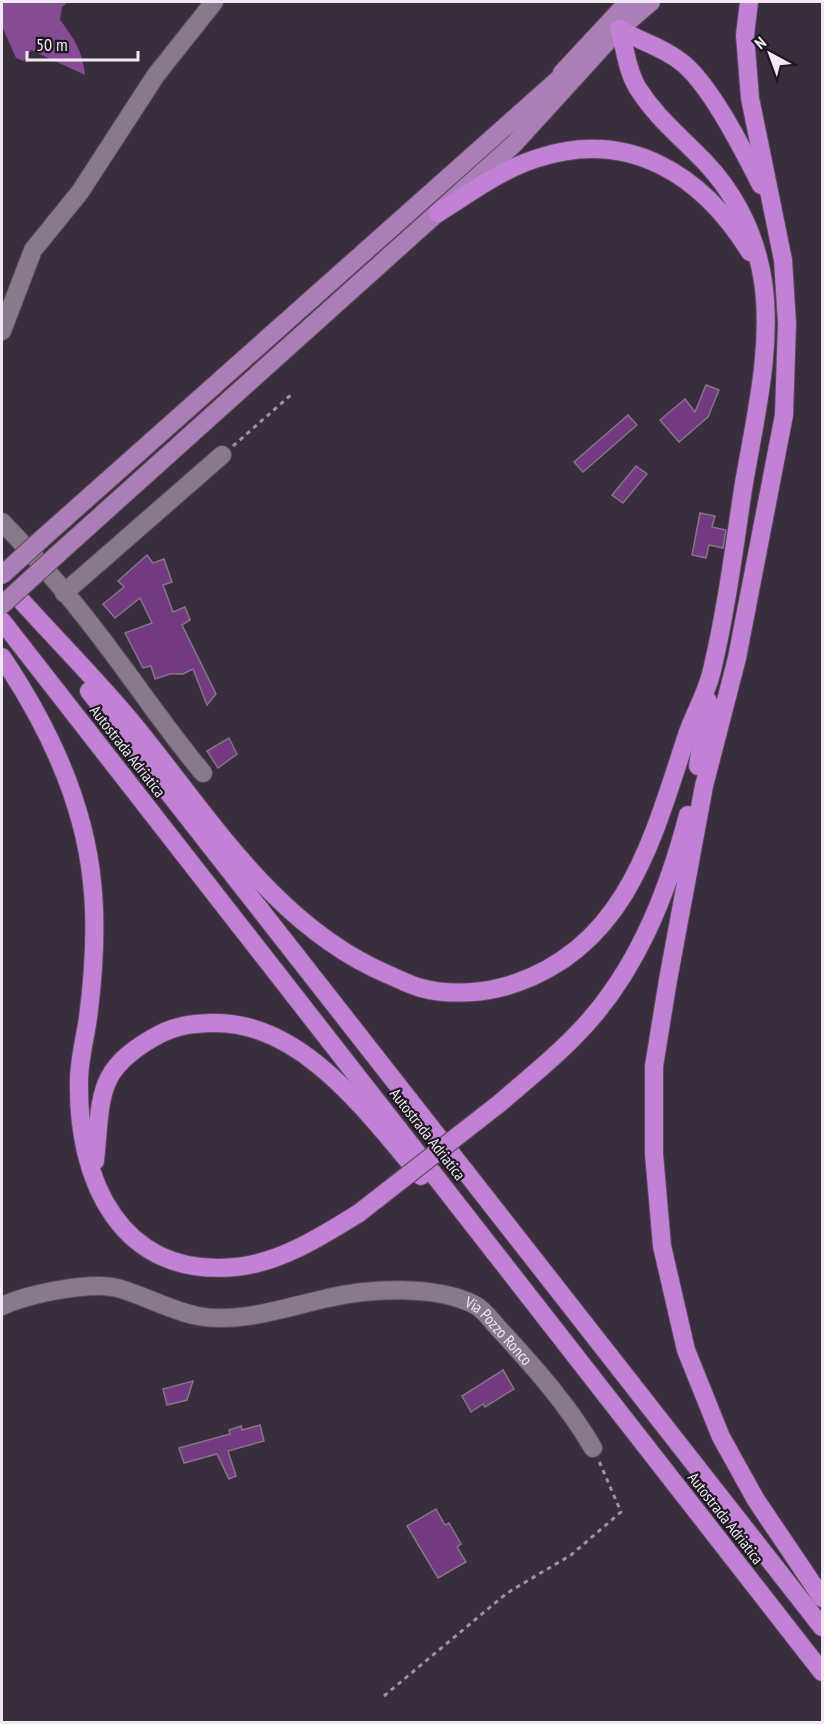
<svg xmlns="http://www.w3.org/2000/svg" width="824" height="1724" viewBox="0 0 824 1724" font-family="'PT Sans Narrow',sans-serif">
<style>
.forest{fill:#854c94}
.building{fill:#743b82;stroke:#837587;stroke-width:1.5}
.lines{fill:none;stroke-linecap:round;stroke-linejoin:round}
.minor-casing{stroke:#574c5a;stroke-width:20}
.major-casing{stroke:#574c5a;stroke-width:20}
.highway-casing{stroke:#574c5a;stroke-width:20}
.path{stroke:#9e93a1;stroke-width:3;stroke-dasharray:4.5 4.5;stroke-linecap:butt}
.minor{stroke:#88798c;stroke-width:18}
.major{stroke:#ab7eb8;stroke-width:18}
.highway{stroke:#c381d5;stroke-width:18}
.major-bridge-casing{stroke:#574c5a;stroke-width:20;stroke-linecap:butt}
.highway-bridge-casing{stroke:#574c5a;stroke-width:20;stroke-linecap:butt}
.major-bridge{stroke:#ab7eb8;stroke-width:18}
.highway-bridge{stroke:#c381d5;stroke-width:18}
.labels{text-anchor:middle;stroke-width:4.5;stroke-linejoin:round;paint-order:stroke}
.street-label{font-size:16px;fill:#f1e8f3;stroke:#1e1820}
</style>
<rect width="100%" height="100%" fill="#3a2d3e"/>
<path class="forest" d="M2,2H68L62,7L60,20C74,38 83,52 85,75L31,50L24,61L16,58L2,26Z"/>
<g class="building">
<path d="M706,385L719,390L708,417L679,442L660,420L685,399L695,412Z"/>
<path d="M628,415L637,425L583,472L574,462Z"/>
<path d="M636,466L647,474L623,503L612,495Z"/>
<path d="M700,513L715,516L712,527L726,530L723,548L709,545L706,558L692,555Z"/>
<path d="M147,555L153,563L164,559L172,582L163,585L173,612L185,607L190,620L182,625L216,694L207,705L193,669L183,674H170L155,679L151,666L143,668L125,633L152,623L140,598L115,618L103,604L124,587L118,581Z"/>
<path d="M229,738L237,754L218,768L207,751Z"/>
<path d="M503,1370L514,1389L485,1407L483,1404L471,1412L462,1396Z"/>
<path d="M193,1381L187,1400L167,1405L163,1389Z"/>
<path d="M260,1425L264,1441L228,1451L236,1476L229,1479L217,1454L184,1463L179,1448L230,1434L229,1430L241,1426L242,1430Z"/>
<path d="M436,1509L445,1525L449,1523L461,1544L457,1547L466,1562L438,1578L407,1526Z"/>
</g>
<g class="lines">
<defs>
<g id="minor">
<path d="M2,331L33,250L80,192L156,75L214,2"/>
<path d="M2,522C42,563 80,609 114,655C144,695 171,735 203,773"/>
<path d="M64,593L222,455"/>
<path id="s1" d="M2,1306C28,1294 93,1280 121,1289C147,1297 172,1311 198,1316C240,1324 287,1307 328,1298C369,1288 437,1285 475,1305C485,1310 493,1323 501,1331C535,1368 568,1405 593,1448"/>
</g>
<g id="major">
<path d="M562,73L628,2"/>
<path d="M45,536L561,77"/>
<path d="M59,553L514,144L616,32L651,2"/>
</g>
<g id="highway">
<path d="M749,2L745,35L750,98L783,260L787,323L784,415L737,658L704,786L668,980L654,1066V1154L662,1246L686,1350L721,1437L756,1500L822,1598"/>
<path d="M619,29C639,41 661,46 680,61C710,83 744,152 761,185"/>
<path d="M438,213C470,193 502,169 538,158C630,128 703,176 750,252"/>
<path d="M18,597C55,638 95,678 130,720C207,813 273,926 389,975C399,979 410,985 421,988C450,996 488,993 516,983C628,944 653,837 687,735C694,714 707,693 712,670C726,611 734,550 743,489C754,422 773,349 763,281C755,231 732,187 695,152C673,130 654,114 637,87C626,68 626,49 619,29"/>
<path d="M2,621L822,1672"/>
<path d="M2,657C47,724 84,801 92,882C97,928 94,972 88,1018C85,1039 79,1060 79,1081C77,1181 121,1278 235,1267C280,1263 322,1236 359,1213"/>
<path d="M89,691L822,1627"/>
<path d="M698,766L708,701"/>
<path d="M500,1103C525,1081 552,1060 575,1036C635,976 667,895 688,815"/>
<path d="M95,1161C102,1093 95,1068 162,1033C179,1025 191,1024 210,1023C301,1019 368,1114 421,1176"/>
</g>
</defs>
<use href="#minor" class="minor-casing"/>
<use href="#major" class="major-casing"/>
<use href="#highway" class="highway-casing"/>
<g class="path">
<path d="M233,446L292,394"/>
<path d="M384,1696L507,1593L571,1555L621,1512L599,1461"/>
</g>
<use href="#minor" class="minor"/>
<use href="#major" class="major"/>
<use href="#highway" class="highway"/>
<defs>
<g id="major-bridge">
<path d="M2,575L45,536"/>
<path d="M2,605L59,553"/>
</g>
<path id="highway-bridge" d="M359,1213L500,1103"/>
</defs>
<use href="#major-bridge" class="major-bridge-casing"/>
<use href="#highway-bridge" class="highway-bridge-casing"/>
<use href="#major-bridge" class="major-bridge"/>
<use href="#highway-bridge" class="highway-bridge"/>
</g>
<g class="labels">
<g class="street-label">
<text transform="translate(128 751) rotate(52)" y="6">Autostrada Adriatica</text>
<text transform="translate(428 1134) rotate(52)" y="6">Autostrada Adriatica</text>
<text dy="6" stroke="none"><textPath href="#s1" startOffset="520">Via Pozzo Ronco</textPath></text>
<text transform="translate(726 1518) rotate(52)" y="6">Autostrada Adriatica</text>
</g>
</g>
<rect width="824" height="1724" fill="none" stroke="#f1e8f3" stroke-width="6"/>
<g transform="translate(770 54) rotate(319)" stroke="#1e1820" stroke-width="4.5" paint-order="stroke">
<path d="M0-4.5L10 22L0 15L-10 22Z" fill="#f1e8f3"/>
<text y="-9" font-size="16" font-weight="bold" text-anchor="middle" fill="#f1e8f3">N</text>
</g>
<path d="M27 51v9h111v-9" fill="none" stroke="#f1e8f3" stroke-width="3"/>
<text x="36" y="51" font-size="18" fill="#f1e8f3" stroke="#1e1820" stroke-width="4.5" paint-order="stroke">50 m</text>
</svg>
